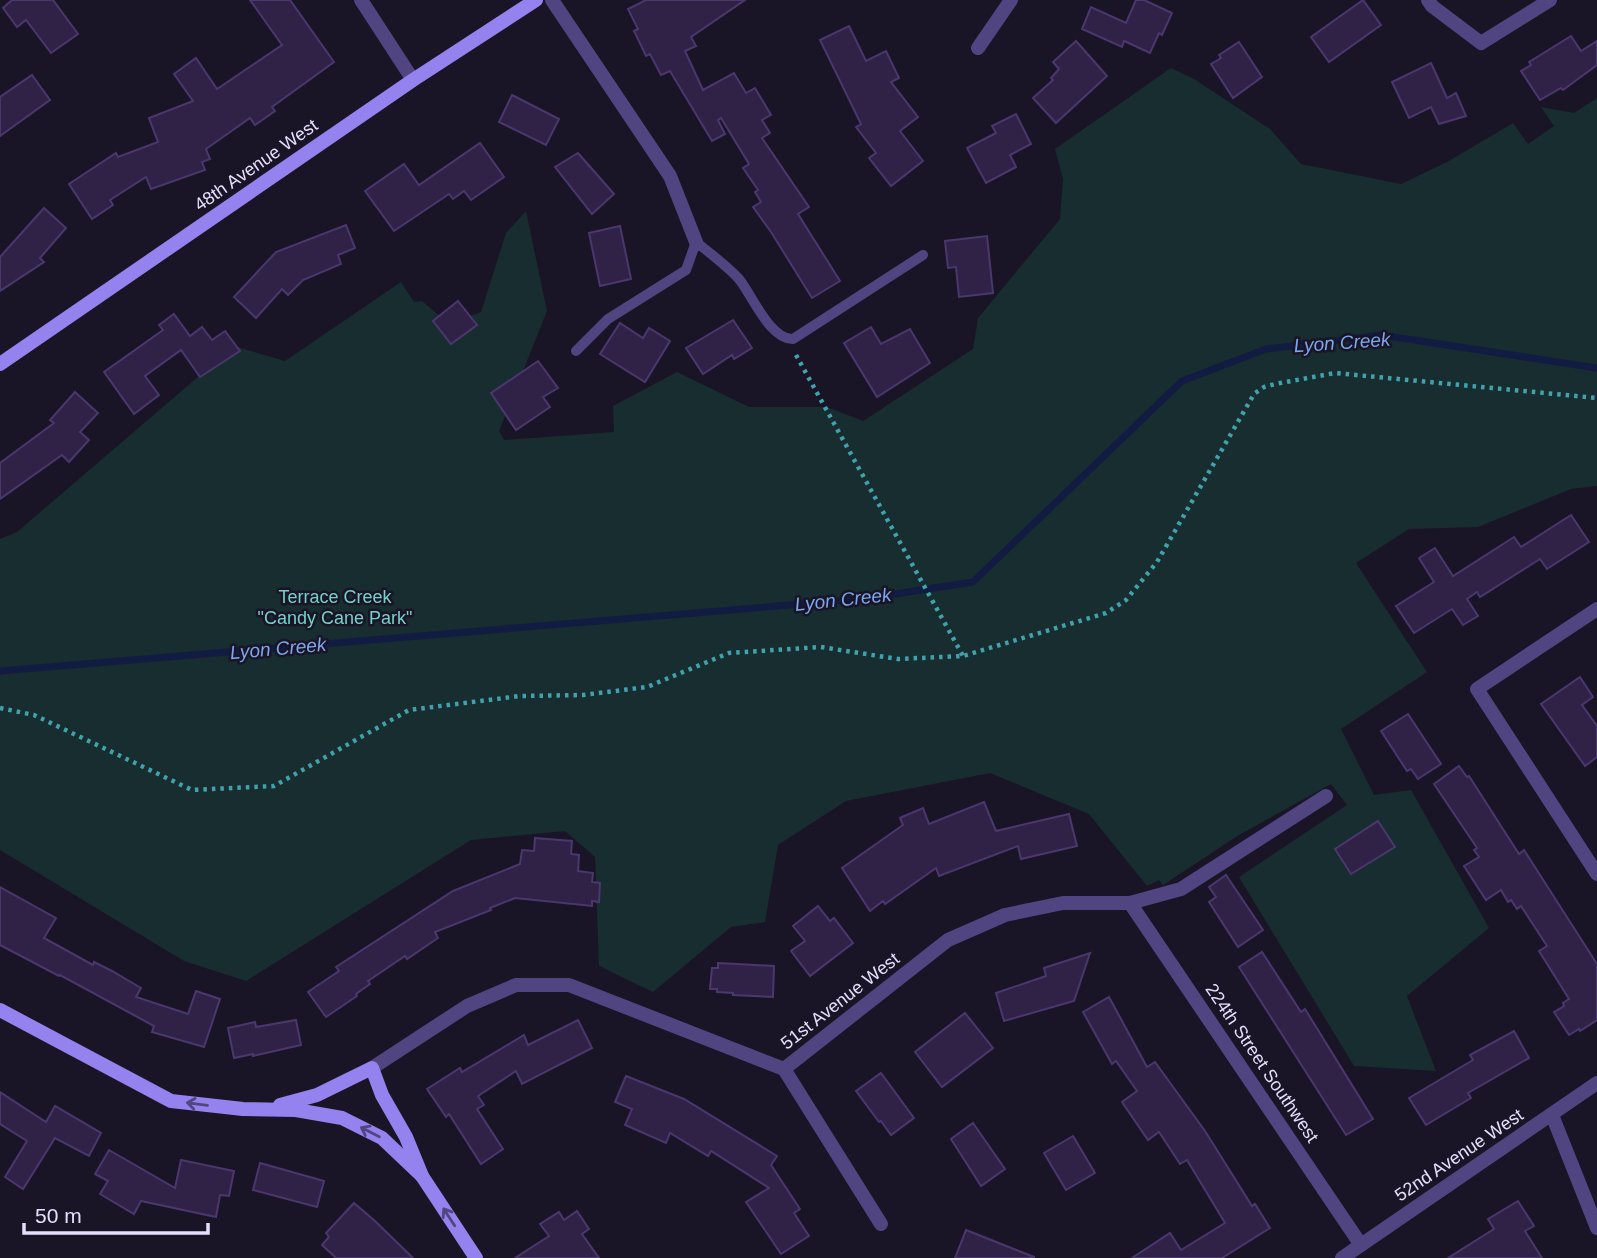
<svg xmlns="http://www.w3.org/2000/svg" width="1597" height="1258" viewBox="0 0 1597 1258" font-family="Helvetica,sans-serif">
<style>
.green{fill:#172d30}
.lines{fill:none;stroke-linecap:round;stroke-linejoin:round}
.stream{stroke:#121c42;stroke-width:7}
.building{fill:#2f2246;stroke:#4a376e;stroke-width:2}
.path{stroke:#41a2ac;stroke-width:4.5;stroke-dasharray:3.5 5;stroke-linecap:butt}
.lane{stroke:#504580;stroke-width:10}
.street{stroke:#504580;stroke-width:14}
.secondary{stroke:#9482ee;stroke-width:14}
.oneway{stroke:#514681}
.labels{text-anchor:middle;stroke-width:5;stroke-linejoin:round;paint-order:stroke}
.street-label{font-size:18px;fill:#e6defb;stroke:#1a1427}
.park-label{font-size:18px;fill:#73d2c8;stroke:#1a1427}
.water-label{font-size:19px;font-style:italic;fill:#7aa7ed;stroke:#1a1427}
</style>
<rect width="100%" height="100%" fill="#1a1427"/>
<path class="green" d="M1171,68L1194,79L1270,129L1301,164L1401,184L1447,162L1513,123L1528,144L1554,126L1541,107L1574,113L1597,98V486L1571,489L1478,527L1409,529L1356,563L1427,672L1341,729L1374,795L1411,790L1489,928L1407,996L1436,1071L1354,1066L1239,877L1347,805L1331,784L1239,835L1163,885L1159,880L1147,886L1089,814L990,773L846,801L778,845L765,922L731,927L653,992L599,966L595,857L565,831L471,840L246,981L184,961L0,850V539L17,532L234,346L285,361L401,282L414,302L422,301L449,324L481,312L506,233L526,211L547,311L499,431L504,440L614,432L613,406L677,372L749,407H827L863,421L973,349L978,318L1060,219L1063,179L1055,149Z"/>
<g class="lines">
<path class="stream" d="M0,671L862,599L973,582L1182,381L1266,349L1381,335L1597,368"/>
</g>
<g class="building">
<path d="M12,0H53L78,34L51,53L26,20L17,27L3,8Z"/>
<path d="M250,0H290L334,62L272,107L275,111L255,125L250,118L206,149L210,159L202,162L205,170L151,189L146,177L110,200L113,205L92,219L69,184L116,153L118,157L158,142L149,118L193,101L174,74L196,58L217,89L282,45Z"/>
<path d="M646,0H745L691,37L696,46L685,51L703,90L734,73L746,93L755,88L771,115L762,120L770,133L762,138L809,207L798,214L840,281L812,298L771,232L753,207L761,202L755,192L758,190L743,168L749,164L721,118L718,120L725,134L712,141L670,71L661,75L650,54L646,56L634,31L638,29L628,9Z"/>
<path d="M1136,0H1144L1172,13L1162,35L1159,33L1150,53L1124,41L1122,47L1082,29L1091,7L1126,23Z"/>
<path d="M1363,0L1381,25L1329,62L1311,37Z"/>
<path d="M849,26L866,61L886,51L899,78L891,82L918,117L900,131L923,161L891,186L869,158L876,153L856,127L861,124L820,40Z"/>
<path d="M1571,36L1581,51L1597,41V65L1563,90L1561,88L1540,100L1521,71L1531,65L1529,62Z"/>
<path d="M1076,41L1107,76L1056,123L1033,98L1053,80L1051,78L1059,69L1053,62Z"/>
<path d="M1239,42L1262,77L1233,98L1211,64L1221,58L1219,55Z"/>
<path d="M1431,63L1447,98L1456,93L1466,116L1439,124L1431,107L1409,118L1392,82Z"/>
<path d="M32,75L50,100L0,136V97Z"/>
<path d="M512,95L559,119L546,145L499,122Z"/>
<path d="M1016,114L1031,144L1010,155L1016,167L986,183L967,148L996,133L992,126Z"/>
<path d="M480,143L504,177L471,200L464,191L453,199L449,194L394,231L365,191L404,164L419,185Z"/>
<path d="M578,153L614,194L592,214L555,167Z"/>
<path d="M44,208L66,228L40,258L44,262L0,291V257Z"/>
<path d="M346,225L355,248L338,255L341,264L303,280L288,295L282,289L256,318L234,297L276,252Z"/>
<path d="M620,226L631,279L600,286L589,233Z"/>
<path d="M987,236L993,293L959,297L956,267L948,268L945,241Z"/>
<path d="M458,301L477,325L451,344L433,321Z"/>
<path d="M174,314L190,336L202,327L212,340L225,331L240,351L200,377L181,350L145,376L159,395L134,414L104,372L163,330L159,325Z"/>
<path d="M733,320L752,348L734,359L732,355L703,374L686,348Z"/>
<path d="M620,323L643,338L649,328L670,341L645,382L600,354Z"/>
<path d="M871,327L881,344L910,329L930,363L877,397L844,343Z"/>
<path d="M538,361L558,388L543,397L550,407L516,430L491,393Z"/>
<path d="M75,392L98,413L80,432L89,440L69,462L62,455L0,499V463L54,423L50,420Z"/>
<path d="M1571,515L1589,542L1547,569L1540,559L1480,597L1477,592L1467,599L1478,616L1463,625L1452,609L1414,633L1396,606L1434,582L1419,558L1435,548L1453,576L1514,537L1521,547Z"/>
<path d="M1580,677L1593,697L1582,705L1597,726V757L1585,766L1541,704Z"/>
<path d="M1408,714L1441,764L1418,779L1411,769L1407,771L1381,731Z"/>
<path d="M1459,766L1467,777L1469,776L1519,854L1524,850L1597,964V1020L1580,1031L1579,1029L1569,1035L1554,1012L1564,1006L1563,1003L1569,999L1539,951L1547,946L1521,906L1517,909L1511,900L1508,902L1501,890L1486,900L1464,866L1479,857L1474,850L1477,848L1434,784Z"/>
<path d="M984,802L996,831L1069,814L1077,846L1021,859L1018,846L939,876L936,868L885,904L883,901L870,911L842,868L903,825L900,818L902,817L923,808L929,824Z"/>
<path d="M1378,821L1395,847L1351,874L1335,849Z"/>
<path d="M535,838L572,841L571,854L579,855L578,871L593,873L592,882L600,883L599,902L592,901V906L515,898L490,908L491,910L435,932L438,938L407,959L405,956L368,981L370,984L356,994L357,996L326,1017L308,992L339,971L336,967L453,891L520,864L522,850L534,851Z"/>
<path d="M1226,875L1263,930L1238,947L1209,902L1216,897L1209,887Z"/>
<path d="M0,887L56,918L44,938L93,965L94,962L112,971L141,988L136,997L188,1014L196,991L220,999L204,1047L152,1032L154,1026L60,975L59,976L0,945Z"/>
<path d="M818,906L830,921L834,918L853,943L810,976L791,951L805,941L793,926Z"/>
<path d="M1262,952L1301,1012L1305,1009L1373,1119L1346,1135L1239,967Z"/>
<path d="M1090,953L1074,1001L1004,1021L996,993L1046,976L1044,968Z"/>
<path d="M718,963L774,966L773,997L733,995V993L717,992V989H710L712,968H718Z"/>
<path d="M1109,997L1147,1067L1155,1062L1205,1131L1252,1206L1255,1204L1270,1228L1222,1258H1132L1170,1233L1181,1250L1225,1223L1187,1160L1180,1164L1159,1132L1148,1140L1122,1102L1137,1091L1116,1061L1112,1064L1083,1012Z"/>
<path d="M965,1013L993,1048L942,1087L915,1052Z"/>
<path d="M296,1020L301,1045L253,1056V1054L234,1058L228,1028L255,1022L256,1027Z"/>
<path d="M578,1020L592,1048L522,1084L516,1071L478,1096L484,1105L477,1109L503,1149L481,1164L449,1114L446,1117L427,1089L460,1068L462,1072L524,1035L528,1045Z"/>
<path d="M1514,1031L1529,1058L1468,1093L1471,1098L1426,1125L1409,1098L1473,1060L1470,1055Z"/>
<path d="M881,1073L914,1118L891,1135L881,1121L879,1122L856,1091Z"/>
<path d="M626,1076L684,1099L777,1156L771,1165L800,1209L794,1213L809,1236L781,1254L746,1202L769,1188L711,1151L708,1156L670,1133L666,1143L625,1125L632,1109L615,1102Z"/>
<path d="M0,1092L46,1122L55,1106L101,1133L89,1156L55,1138L23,1189L5,1177L27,1141L0,1124Z"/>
<path d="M973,1123L1005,1169L981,1186L951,1139Z"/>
<path d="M1073,1136L1095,1173L1066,1190L1044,1153Z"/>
<path d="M109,1150L175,1188L181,1160L234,1171L229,1196L220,1195L216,1217L141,1201L134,1214L100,1194L108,1181L95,1174Z"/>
<path d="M260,1163L324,1181L317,1207L253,1190Z"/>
<path d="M1518,1201L1534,1226L1525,1231L1542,1258H1448L1494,1229L1488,1219Z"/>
<path d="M354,1203L375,1221L413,1258H336L322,1245L329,1237L326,1233Z"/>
<path d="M577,1211L589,1229L582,1234L599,1258H515L549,1236L540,1224L559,1212L564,1220Z"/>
<path d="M966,1230L1034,1257V1258H955Z"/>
</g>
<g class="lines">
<g class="path">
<path d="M796,355L963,656"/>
<path d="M0,708L34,715L192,790L274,786L409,710L520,696L583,695L647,687L729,653L821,647L898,659L963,656L1106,613L1126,600L1157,562L1254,394L1264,387L1275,384L1335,373L1597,398"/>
</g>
<path class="lane" d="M576,351L608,319L686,270L696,242C711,254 726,265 739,279C752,295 770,340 793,339L923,255"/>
<g class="street">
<path d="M361,0L413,80"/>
<path d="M552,0L670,176L696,242"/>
<path d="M1428,0L1432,6L1481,43L1550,0"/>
<path d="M978,48L1011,0"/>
<path d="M1597,609L1477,689L1597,874"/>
<path d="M1130,903L1361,1245"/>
<path d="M372,1068L467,1006L516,985H569L784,1069L948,940L1005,915L1063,903H1130L1181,889L1326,796"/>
<path d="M784,1069L881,1224"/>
<path d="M1552,1115L1597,1228"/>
<path d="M1342,1258L1597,1083"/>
</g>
<g class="secondary">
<path d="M0,364L413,80L536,0"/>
<path d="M0,1010L171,1101L243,1109L296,1110L342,1118L382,1138L422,1176"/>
<path d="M280,1105L317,1095L372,1068L382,1095L406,1137L422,1176L476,1258"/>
</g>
</g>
<defs><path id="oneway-shaft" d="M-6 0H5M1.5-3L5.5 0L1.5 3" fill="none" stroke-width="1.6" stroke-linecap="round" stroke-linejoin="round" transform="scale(1.75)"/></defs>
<g class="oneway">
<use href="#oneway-shaft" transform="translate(197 1104) rotate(-173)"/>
<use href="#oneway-shaft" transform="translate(370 1132) rotate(-153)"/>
<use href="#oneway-shaft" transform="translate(449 1217) rotate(-123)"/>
</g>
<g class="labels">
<g class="street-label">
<text transform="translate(256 165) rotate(-35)" y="6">48th Avenue West</text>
<text transform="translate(840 1001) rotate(-38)" y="6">51st Avenue West</text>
<text transform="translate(1262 1063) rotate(56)" y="6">224th Street Southwest</text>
<text transform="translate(1459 1155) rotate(-34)" y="6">52nd Avenue West</text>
</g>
<g class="park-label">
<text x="335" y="603">Terrace Creek<tspan x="335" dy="21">"Candy Cane Park"</tspan></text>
</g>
<g class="water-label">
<text transform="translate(1342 342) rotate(-4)" y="7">Lyon Creek</text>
<text transform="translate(843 599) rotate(-6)" y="7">Lyon Creek</text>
<text transform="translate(278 648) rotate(-5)" y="7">Lyon Creek</text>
</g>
</g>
<path d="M24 1223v10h184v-10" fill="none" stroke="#e6defb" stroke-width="3.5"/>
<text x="35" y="1223" font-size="21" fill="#e6defb" stroke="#1a1427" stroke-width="5" paint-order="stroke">50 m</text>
</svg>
